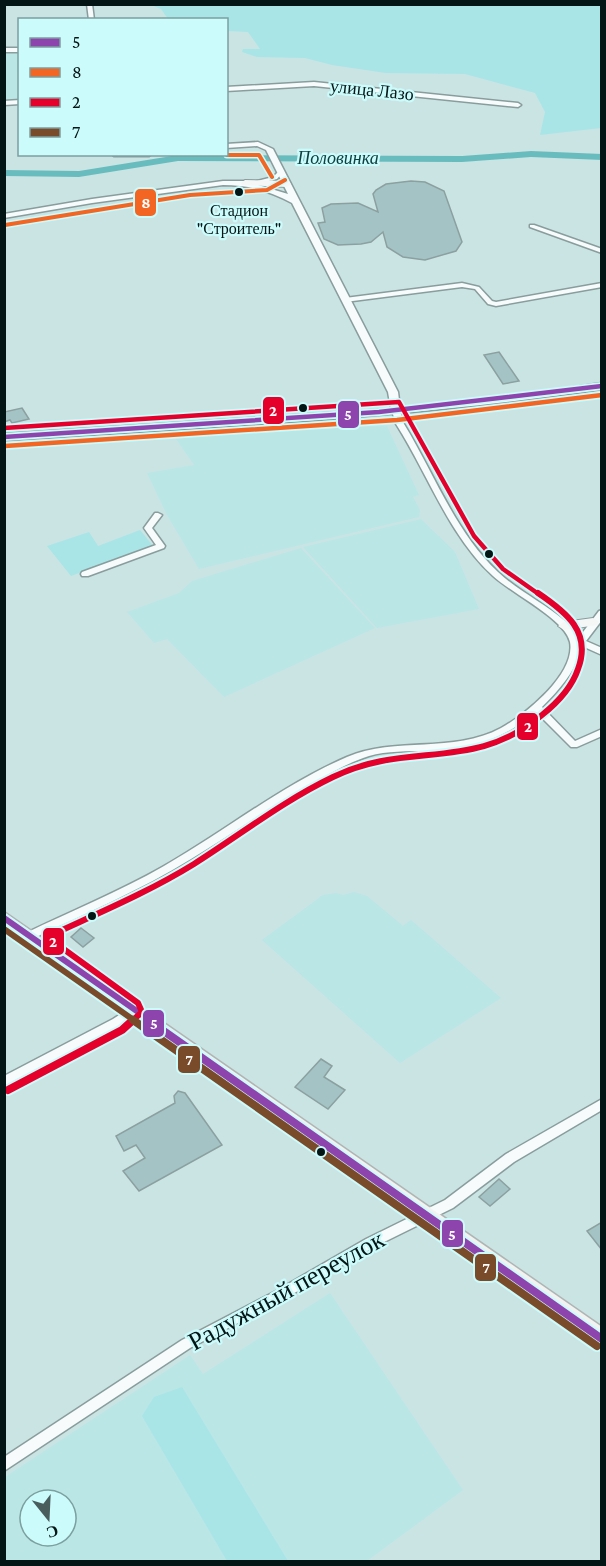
<svg xmlns="http://www.w3.org/2000/svg" width="606" height="1566" viewBox="0 0 606 1566" font-family="'Crimson Pro',serif">
<style>
.built{fill:#bbe6e6;fill-rule:evenodd}
.green{fill:#a9e5e6}
.lines{fill:none;stroke-linecap:round;stroke-linejoin:round}
.river{fill:#69bcbe;fill-rule:evenodd}
.building{fill:#a4c3c4;stroke:#8ca0a0;stroke-width:1.5}
.minor-casing{stroke:#899d9d;stroke-width:3}
.tertiary-casing{stroke:#899d9d;stroke-width:3}
.secondary-casing{stroke:#899d9d;stroke-width:2}
.primary-casing{stroke:#aeb5b3;stroke-width:3}
.minor{fill:#f7fbfb;fill-rule:evenodd}
.tertiary{fill:#f7fbfb;fill-rule:evenodd}
.secondary{fill:#f4f7f6;fill-rule:evenodd}
.primary{fill:#f2f2f1;fill-rule:evenodd}
.bus-1-far2-casing{stroke:#ccfbfc;stroke-width:8}
.bus-1-far1-casing{stroke:#ccfbfc;stroke-width:10}
.bus-1-casing{stroke:#ccfbfc;stroke-width:12}
.bus-2-far1-casing{stroke:#ccfbfc;stroke-width:7}
.bus-2-casing{stroke:#ccfbfc;stroke-width:8}
.bus-3-far2-casing{stroke:#ccfbfc;stroke-width:8}
.bus-3-far1-casing{stroke:#ccfbfc;stroke-width:10}
.bus-3-casing{stroke:#ccfbfc;stroke-width:12}
.bus-4-far1-casing{stroke:#ccfbfc;stroke-width:10}
.bus-4-casing{stroke:#ccfbfc;stroke-width:12}
.bus-1-far2{stroke:#8e44ad;stroke-width:4.5}
.bus-1-far1{stroke:#8e44ad;stroke-width:6}
.bus-1{stroke:#8e44ad;stroke-width:8}
.bus-2-far1{stroke:#f26522;stroke-width:4}
.bus-2{stroke:#f26522;stroke-width:4.5}
.bus-3-far2{stroke:#e4002b;stroke-width:4.5}
.bus-3-far1{stroke:#e4002b;stroke-width:6}
.bus-3{stroke:#e4002b;stroke-width:8}
.bus-4-far1{stroke:#7a4b2a;stroke-width:6}
.bus-4{stroke:#7a4b2a;stroke-width:8}
.bus-dot{fill:#041515;stroke:#ccfbfc;stroke-width:2}
.labels{text-anchor:middle;stroke-width:4.5;stroke-linejoin:round;paint-order:stroke}
.far-bus-label{font-size:16px;fill:#041515;stroke:#ccfbfc}
.far-street-label{font-size:18px;fill:#041515;stroke:#ccfbfc}
.far-water-label{font-size:18px;font-style:italic;fill:#0e4041;stroke:#ccfbfc}
.near-street-label{font-size:26px;fill:#041515;stroke:#ccfbfc}
.line-badge{stroke:#ccfbfc;stroke-width:2}
.badge-label{font-size:16px;text-anchor:middle;font-weight:bold;fill:#fff}
</style>
<rect width="100%" height="100%" fill="#cae4e4"/>
<g class="built">
<path d="M19,52V100L5,101L4,53Z"/>
<path d="M387,426L419,495L413,497L420,510L419,517L199,569L167,515L147,473L194,465L176,439L243,432Z"/>
<path d="M421,519L455,552L479,609L377,628L303,547Z"/>
<path d="M301,548L375,628L224,697L167,639L154,643L127,612L179,593L192,581Z"/>
<path d="M354,892L367,896L403,926L411,920L501,998L400,1063L262,940L323,895L336,893L343,895Z"/>
<path d="M330,1293L463,1490L367,1561L5,1562V1477L190,1355L203,1374ZM30,1500H66V1536H30Z"/>
</g>
<g class="green">
<path d="M151,5H601V128L540,135L545,112L535,93L465,74L386,73L332,65L305,58L257,57L242,52L243,49H260L248,32L227,31L226,20L168,19L161,9Z"/>
<path d="M140,530L153,546L71,576L47,546L89,532L98,546Z"/>
<path d="M182,1387L288,1561H227L142,1416L154,1397Z"/>
</g>
<g class="lines">
<path class="river" d="M531,151L602,154V160L531,157L462,162L178,161L79,177L4,176V170L79,171L178,155L462,156Z"/>
</g>
<g class="building">
<path d="M411,181L425,182L444,191L462,242L456,251L425,260L403,257L387,247L383,232L371,242L361,244L338,245L324,239L318,223L325,222L322,208L331,204L358,203L378,212L373,194L376,190L386,184Z"/>
<path d="M499,352L519,381L503,384L484,355Z"/>
<path d="M22,408L29,419L12,423L10,420L4,422V412Z"/>
<path d="M81,928L94,938L83,947L71,937Z"/>
<path d="M321,1059L332,1066L324,1077L345,1090L328,1109L295,1087Z"/>
<path d="M178,1091L185,1093L222,1145L139,1191L123,1171L145,1158L136,1145L124,1151L116,1136L175,1103L174,1096Z"/>
<path d="M499,1179L510,1189L490,1206L479,1197Z"/>
<path d="M602,1222V1250L587,1231Z"/>
</g>
<g class="lines">
<defs>
<g id="minor">
<path d="M87,4H92L94,20H89Z"/>
<path d="M314,82L518,103L521,105L518,107L314,86L226,91V87Z"/>
<path d="M20,100V104L4,105V101Z"/>
<path d="M280,170L283,172L277,179L256,184L253,182L273,177Z"/>
<path d="M530,225H534L602,249V253L530,227Z"/>
<path d="M462,283L479,287L492,301L496,302L602,283V287L496,306L488,304L475,289L462,287L345,302L342,300L345,298Z"/>
<path d="M396,409L400,411L404,424C434,473 455,532 498,572C518,591 544,603 565,621L573,631L577,640L599,611L602,610V620L586,641L602,648V655L582,646C577,653 577,661 573,669C565,683 554,695 542,707L575,741L602,729V736L577,747H571L536,712C503,740 471,749 427,751C408,751 387,751 369,756C350,762 332,772 315,782C272,805 233,834 191,859C141,890 86,913 32,939L29,940L26,939L24,936L26,933C71,911 119,892 164,866C225,831 282,785 347,757C396,736 453,754 501,728C525,715 576,674 570,642C565,619 511,593 493,576C449,536 428,474 396,424L392,411Z"/>
<path d="M155,513H158L162,515L152,528L165,546L164,548L88,576H82L81,574L82,572L156,545L144,528Z"/>
<path d="M133,1006L137,1007L138,1010L137,1013L121,1025L4,1086V1076L113,1019Z"/>
<path d="M602,1099V1110L514,1162L453,1208L374,1247L284,1299L190,1348L4,1471V1457L182,1340L276,1291L366,1239L445,1200L506,1154Z"/>
</g>
<g id="tertiary">
<rect x="4" y="48" width="16" height="4"/>
<path d="M258,142L273,149L398,392L400,408L529,394L602,383V389C404,419 204,427 4,440V434L391,409L388,392L292,203C270,191 249,185 223,185L92,203L4,218V214L92,199L223,181H245L288,194L266,150L257,146L226,148V144Z"/>
<path d="M111,154H152L149,156H114Z"/>
</g>
<g id="secondary">
<path d="M245,180L287,181L291,184L287,187L242,185L241,183Z"/>
<path d="M593,618L599,622L597,625L564,630L558,626L564,622Z"/>
</g>
<path id="primary" d="M4,912L602,1327V1349L4,927Z"/>
</defs>
<use href="#minor" class="minor-casing"/>
<use href="#tertiary" class="tertiary-casing"/>
<use href="#secondary" class="secondary-casing"/>
<use href="#primary" class="primary-casing"/>
<use href="#minor" class="minor"/>
<use href="#tertiary" class="tertiary"/>
<use href="#secondary" class="secondary"/>
<use href="#primary" class="primary"/>
<defs>
<path id="bus-1-far2" d="M4,437L379,412L602,386"/>
<path id="bus-1-far1" d="M4,918L151,1021"/>
<path id="bus-1" d="M148,1020L602,1339"/>
<g id="bus-2-far1">
<path d="M227,155H259L272,177"/>
<path d="M5,225L190,195L267,190L285,180"/>
</g>
<path id="bus-2" d="M5,446L397,420L602,395"/>
<path id="bus-3-far2" d="M4,428L399,402L474,536L503,569L540,595"/>
<path id="bus-3-far1" d="M132,1021L142,1012L138,1003L47,937C96,914 147,893 194,864C240,835 283,801 333,777C408,740 473,773 542,715C557,703 572,687 578,669C592,632 566,612 538,593"/>
<path id="bus-3" d="M8,1090L122,1030L133,1020"/>
<path id="bus-4-far1" d="M4,929L135,1021"/>
<path id="bus-4" d="M133,1020L597,1346"/>
</defs>
<use href="#bus-1-far2" class="bus-1-far2-casing"/>
<use href="#bus-1-far1" class="bus-1-far1-casing"/>
<use href="#bus-1" class="bus-1-casing"/>
<use href="#bus-2-far1" class="bus-2-far1-casing"/>
<use href="#bus-2" class="bus-2-casing"/>
<use href="#bus-3-far2" class="bus-3-far2-casing"/>
<use href="#bus-3-far1" class="bus-3-far1-casing"/>
<use href="#bus-3" class="bus-3-casing"/>
<use href="#bus-4-far1" class="bus-4-far1-casing"/>
<use href="#bus-4" class="bus-4-casing"/>
<use href="#bus-1-far2" class="bus-1-far2"/>
<use href="#bus-1-far1" class="bus-1-far1"/>
<use href="#bus-1" class="bus-1"/>
<use href="#bus-2-far1" class="bus-2-far1"/>
<use href="#bus-2" class="bus-2"/>
<use href="#bus-3-far2" class="bus-3-far2"/>
<use href="#bus-3-far1" class="bus-3-far1"/>
<use href="#bus-3" class="bus-3"/>
<use href="#bus-4-far1" class="bus-4-far1"/>
<use href="#bus-4" class="bus-4"/>
</g>
<g class="bus-dot">
<circle cx="239" cy="192" r="5"/>
<circle cx="303" cy="408" r="5"/>
<circle cx="489" cy="554" r="5"/>
<circle cx="92" cy="916" r="5"/>
<circle cx="321" cy="1152" r="5"/>
</g>
<g class="labels">
<g class="far-bus-label">
<text x="239" y="216">Стадион<tspan x="239" dy="18">"Строитель"</tspan></text>
</g>
<g class="far-street-label">
<text transform="translate(372 90) rotate(6)" y="6">улица Лазо</text>
</g>
<g class="far-water-label">
<text x="338" y="164">Половинка</text>
</g>
<g class="near-street-label">
<text transform="translate(286 1290) rotate(-29)" y="9">Радужный переулок</text>
</g>
</g>
<g class="line-badge">
<rect x="134" y="188" width="23" height="29" rx="6" fill="#f26522"/>
<rect x="262" y="396" width="23" height="29" rx="6" fill="#e4002b"/>
<rect x="337" y="400" width="23" height="29" rx="6" fill="#8e44ad"/>
<rect x="516" y="712" width="23" height="29" rx="6" fill="#e4002b"/>
<rect x="42" y="927" width="23" height="29" rx="6" fill="#e4002b"/>
<rect x="142" y="1009" width="23" height="29" rx="6" fill="#8e44ad"/>
<rect x="177" y="1045" width="24" height="29" rx="6" fill="#7a4b2a"/>
<rect x="441" y="1219" width="23" height="29" rx="6" fill="#8e44ad"/>
<rect x="474" y="1253" width="23" height="29" rx="6" fill="#7a4b2a"/>
</g>
<g class="badge-label">
<text x="146" y="208">8</text>
<text x="273" y="416">2</text>
<text x="348" y="420">5</text>
<text x="528" y="732">2</text>
<text x="53" y="947">2</text>
<text x="154" y="1029">5</text>
<text x="189" y="1065">7</text>
<text x="452" y="1240">5</text>
<text x="486" y="1273">7</text>
</g>
<rect width="606" height="1566" fill="none" stroke="#041515" stroke-width="12"/>
<rect x="18" y="18" width="210" height="138" fill="#ccfbfc" stroke="#7c9fa0" stroke-width="1.5"/>
<rect x="30" y="38" width="30" height="9" fill="#8e44ad" stroke="#7c9fa0" stroke-width="1.5"/>
<text x="72" y="48" font-size="18" fill="#041515">5</text>
<rect x="30" y="68" width="30" height="9" fill="#f26522" stroke="#7c9fa0" stroke-width="1.5"/>
<text x="72" y="78" font-size="18" fill="#041515">8</text>
<rect x="30" y="98" width="30" height="9" fill="#e4002b" stroke="#7c9fa0" stroke-width="1.5"/>
<text x="72" y="108" font-size="18" fill="#041515">2</text>
<rect x="30" y="128" width="30" height="9" fill="#7a4b2a" stroke="#7c9fa0" stroke-width="1.5"/>
<text x="72" y="138" font-size="18" fill="#041515">7</text>
<g transform="translate(48 1518) rotate(162)"><circle r="28" fill="#ccfbfc" stroke="#7c9fa0" stroke-width="1.5"/>
<path d="M0-4.5L10 22L0 15L-10 22Z" fill="#495d5d"/>
<text y="-9" font-size="16" font-weight="bold" text-anchor="middle" fill="#041515">С</text>
</g>
</svg>
